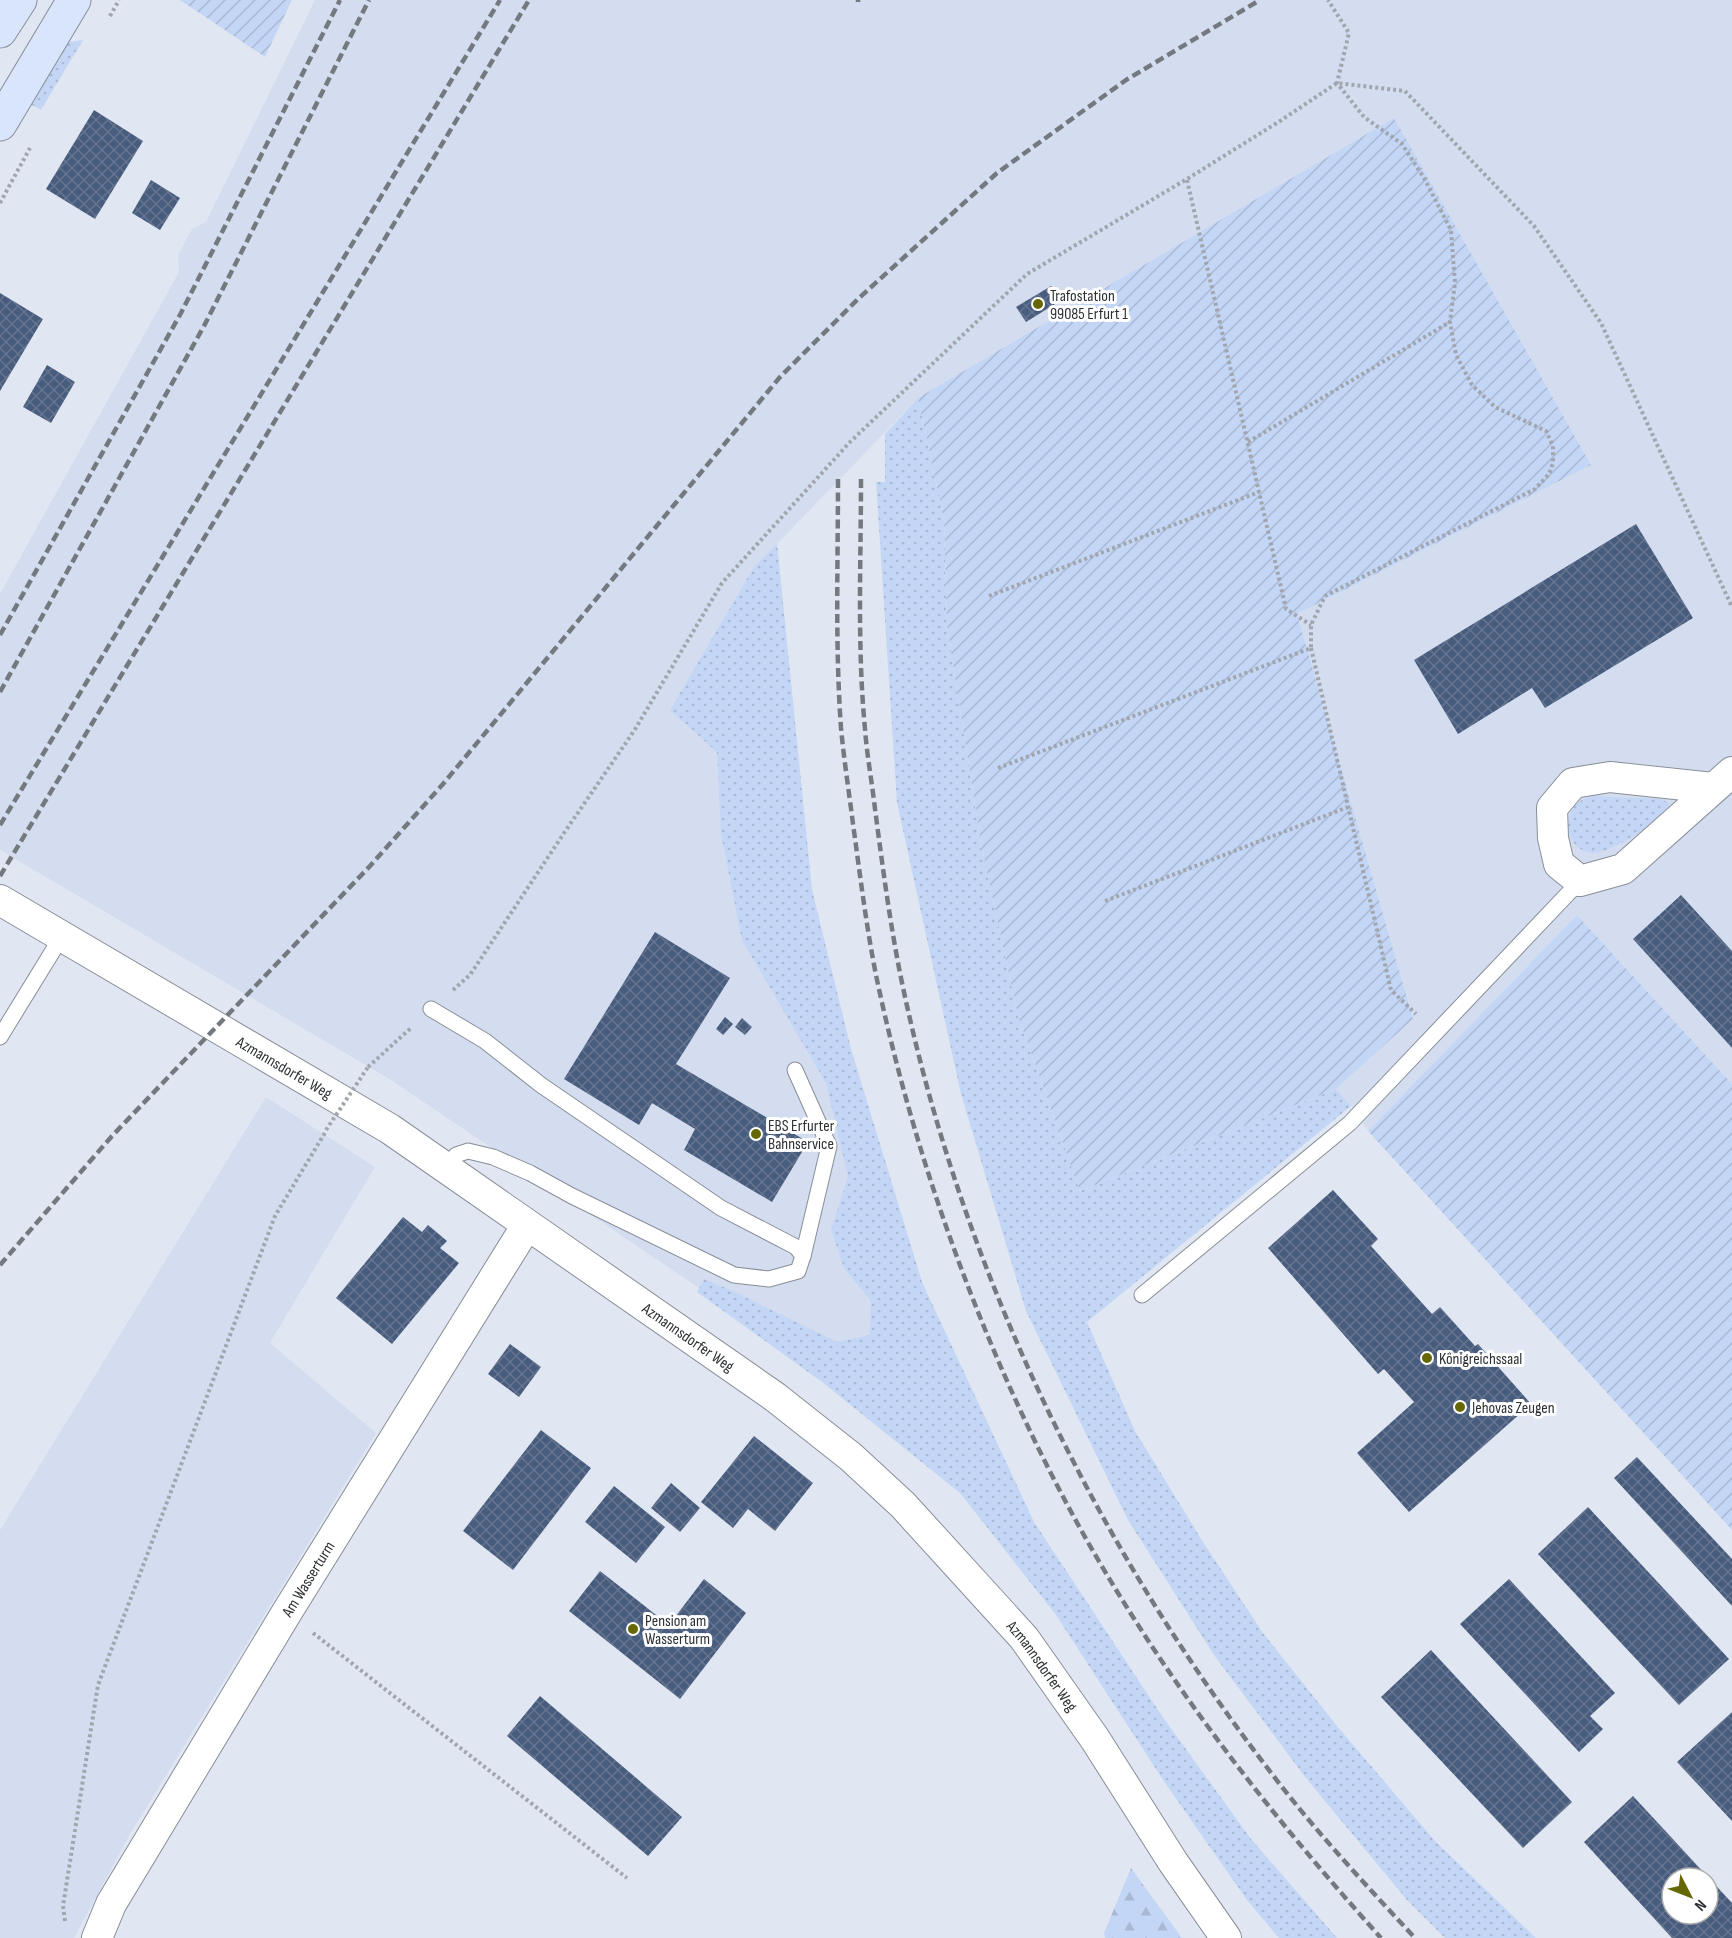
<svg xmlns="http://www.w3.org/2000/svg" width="1732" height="1938" viewBox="0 0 1732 1938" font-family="'Sofia Sans Condensed',sans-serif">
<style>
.built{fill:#d3ddef}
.grass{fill:url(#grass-dots)}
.forest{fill:url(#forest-firs)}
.garden{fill:url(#garden-furrows)}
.building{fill:url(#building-cross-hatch);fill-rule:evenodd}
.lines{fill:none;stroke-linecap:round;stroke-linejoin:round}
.service-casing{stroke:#888e98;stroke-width:17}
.minor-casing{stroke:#888e98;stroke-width:32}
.secondary-casing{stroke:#888e98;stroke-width:35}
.path{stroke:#a1a6ae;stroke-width:4;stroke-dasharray:3 3;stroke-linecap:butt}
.service{stroke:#fff;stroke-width:15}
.minor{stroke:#fff;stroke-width:30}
.secondary{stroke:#d8e5fc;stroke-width:33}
.rail{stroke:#74787f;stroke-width:4.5;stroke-dasharray:9 4.5;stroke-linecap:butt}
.path-bridge{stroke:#a1a6ae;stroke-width:4;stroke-dasharray:3 3;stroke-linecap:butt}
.poi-dot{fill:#646702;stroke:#fff;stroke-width:2}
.labels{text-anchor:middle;stroke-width:6;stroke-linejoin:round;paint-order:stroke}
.poi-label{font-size:16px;fill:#2c2f33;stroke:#fff;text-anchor:start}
.street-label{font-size:16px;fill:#2c2f33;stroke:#fff}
</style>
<defs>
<pattern id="grass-dots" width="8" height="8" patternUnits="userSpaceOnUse" patternTransform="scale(1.5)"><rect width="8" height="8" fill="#c4d6f6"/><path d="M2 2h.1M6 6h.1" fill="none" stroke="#a9b8d3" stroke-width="1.8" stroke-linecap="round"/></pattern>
<pattern id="forest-firs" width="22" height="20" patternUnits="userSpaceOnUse" patternTransform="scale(1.5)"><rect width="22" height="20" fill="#c4d6f6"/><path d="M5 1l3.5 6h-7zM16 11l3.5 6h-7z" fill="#a9b8d3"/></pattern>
<pattern id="garden-furrows" width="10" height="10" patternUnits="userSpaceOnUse" patternTransform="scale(1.5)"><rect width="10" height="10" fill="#c4d6f6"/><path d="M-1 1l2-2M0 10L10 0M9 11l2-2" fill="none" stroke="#a9b8d3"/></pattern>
<pattern id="building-cross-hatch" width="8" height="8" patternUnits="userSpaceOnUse" patternTransform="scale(1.5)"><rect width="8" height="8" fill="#485c7e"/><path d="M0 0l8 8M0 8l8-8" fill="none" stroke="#66758f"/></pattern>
</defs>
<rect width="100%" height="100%" fill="#e1e7f2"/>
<g class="built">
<path d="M315,0H1732V1084L1577,915L1368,1131L1351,1106L1336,1089L1413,1019L1297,614L1591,465L918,398L777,544L812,890L851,1049L922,1282L850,1390L391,1080L0,850V594L179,272L178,255L192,229L206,222Z"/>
<path d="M266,1097L375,1167L270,1343L376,1433L130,1834L74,1938H0V1530Z"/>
</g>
<g class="grass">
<path d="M83,40L41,110L30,104L69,42Z"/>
<path d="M918,398L944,520L947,626L981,844L1018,1016L1080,1191L1336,1089L1351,1106L1087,1322L1135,1431L1203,1542L1263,1633L1337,1726L1435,1841L1536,1938H1445L1407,1900L1305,1777L1214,1655L1128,1520L1026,1311L961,1094L897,803L876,482H885V434Z"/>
<path d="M777,544L812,890L851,1049L922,1282L1034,1522L1162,1716L1251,1839L1337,1938H1279L1247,1900L1163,1780L1056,1615L960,1493L822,1382L697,1292L704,1279L733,1291L837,1342L870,1335L871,1301L844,1268L831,1230L848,1177L826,1083L742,940L721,834L717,752L670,710L754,567Z"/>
<path d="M1591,796L1660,799L1669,803L1668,811C1655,824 1609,855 1591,853C1566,849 1561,817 1579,802C1582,799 1587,798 1591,796Z"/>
</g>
<path class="forest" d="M1131,1868L1182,1938H1105L1104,1933Z"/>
<g class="garden">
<path d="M180,0H292L265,57Z"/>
<path d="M1394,118L1591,465L1297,614L1413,1019L1336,1089L1080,1191L1018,1016L981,844L947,626L944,520L918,398Z"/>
<path d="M1577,915L1732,1084V1530L1368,1131Z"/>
</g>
<g class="building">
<path d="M94,110L143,141L95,219L46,189Z"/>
<path d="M151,180L180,198L160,230L132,213Z"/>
<path d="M1051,286L1060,301L1026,322L1016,307Z"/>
<path d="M0,293L43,319L0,391Z"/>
<path d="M47,365L75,382L51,423L23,407Z"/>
<path d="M1636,524L1693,618L1545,708L1532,688L1458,734L1414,660Z"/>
<path d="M1681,895L1732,951V1048L1633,939Z"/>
<path d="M655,932L730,978L676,1064L808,1142L772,1202L684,1150L695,1129L652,1103L639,1125L564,1079Z"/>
<path d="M725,1017L733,1024L723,1035L716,1029Z"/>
<path d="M742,1018L752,1027L745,1035L735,1027Z"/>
<path d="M1333,1190L1378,1239L1371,1246L1432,1314L1440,1307L1475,1346L1478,1344L1531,1404L1409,1512L1357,1453L1414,1402L1384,1369L1378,1374L1268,1248Z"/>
<path d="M403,1217L422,1232L428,1225L447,1241L440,1248L459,1263L392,1344L336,1298Z"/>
<path d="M510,1344L541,1367L519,1397L488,1374Z"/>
<path d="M541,1430L591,1468L513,1570L463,1531Z"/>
<path d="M754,1436L813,1483L775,1531L748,1509L733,1528L701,1502Z"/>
<path d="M1637,1457L1732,1559V1606L1614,1478Z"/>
<path d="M671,1483L700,1508L680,1532L651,1508Z"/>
<path d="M614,1486L665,1527L636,1563L585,1522Z"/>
<path d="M1588,1507L1729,1659L1679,1705L1538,1554Z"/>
<path d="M600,1571L669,1625L704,1579L746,1613L680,1699L569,1611Z"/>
<path d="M1509,1579L1615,1693L1590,1716L1603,1729L1579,1752L1460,1624Z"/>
<path d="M1431,1650L1572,1802L1523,1848L1381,1697Z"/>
<path d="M540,1696L682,1817L648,1856L507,1736Z"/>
<path d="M1732,1712V1821L1677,1762Z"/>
<path d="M1633,1796L1732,1903V1938H1672L1584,1842ZM1672,1878H1708V1914H1672Z"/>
</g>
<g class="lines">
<defs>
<g id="service">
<path d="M431,1009L485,1041L541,1085L721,1208L796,1247L803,1256L798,1271L769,1279L734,1275L572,1196L530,1173L493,1157L468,1151L456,1155L446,1169"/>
<path d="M0,1037L62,936"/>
<path d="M795,1070L829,1146L803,1256"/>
<path d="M1142,1295L1350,1123L1580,881"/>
</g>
<g id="minor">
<path d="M1713,788L1610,777L1573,783L1552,808L1553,838L1559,864L1580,881L1623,869L1732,772"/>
<path id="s1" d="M0,900L390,1129L775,1397L851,1457L903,1505L1024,1638L1095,1739L1173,1862L1226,1938"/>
<path id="s2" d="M97,1938L111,1904L287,1612L527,1225"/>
</g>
<g id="secondary">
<path d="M0,31L20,0"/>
<path d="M0,124L74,0"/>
</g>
</defs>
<use href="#service" class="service-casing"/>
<use href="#minor" class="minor-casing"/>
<use href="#secondary" class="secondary-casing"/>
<g class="path">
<path d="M110,16L119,0"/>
<path d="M1187,180L1286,609L1311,625"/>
<path d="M0,203L30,148"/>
<path d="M1248,442L1450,322"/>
<path d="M989,596L1259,492"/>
<path d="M1311,648L1391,990L1416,1014"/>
<path d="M998,768L1311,648V625L1325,596L1535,489L1549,474L1553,463V446L1546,431L1495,407L1472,385L1456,355L1450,322L1455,283L1451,230L1424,178L1402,144L1364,117L1337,83L1349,33L1328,0"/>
<path d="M1105,901L1348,807"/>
<path d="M453,990L470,975L564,833L634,731L722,583L850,442L1027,274L1187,179L1280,121L1337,83L1405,91L1534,226L1601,323L1732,607"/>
<path d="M368,1067L412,1027"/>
<path d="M313,1633L627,1878"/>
<path d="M65,1921L63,1906L98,1685L275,1216L326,1131"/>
</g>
<use href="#service" class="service"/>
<use href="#minor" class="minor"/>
<use href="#secondary" class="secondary"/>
<g class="rail">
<path d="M858,2V0"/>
<path d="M838,479C838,562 835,645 841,728C844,760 849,792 853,824C860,874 866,925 876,975C920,1186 1005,1410 1118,1593C1194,1717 1284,1830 1381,1938"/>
<path d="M861,479C861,562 857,646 865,729C867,756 872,782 875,809C882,862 889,916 899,968C957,1259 1091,1540 1272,1774C1316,1832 1366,1885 1415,1938"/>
<path d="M0,635L181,313L340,0"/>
<path d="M0,692L204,326L369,0"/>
<path d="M0,825L500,0"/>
<path d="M0,876L529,0"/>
<path d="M0,1265L112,1136L370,866L443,784L780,377L859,298L997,173L1126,80L1260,0"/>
</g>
<path class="path-bridge" d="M326,1130L368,1067"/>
</g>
<g class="poi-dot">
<circle cx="1038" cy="304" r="6"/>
<circle cx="756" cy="1134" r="6"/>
<circle cx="1427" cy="1358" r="6"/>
<circle cx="1460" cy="1407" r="6"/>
<circle cx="633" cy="1629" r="6"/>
</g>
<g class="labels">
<g class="poi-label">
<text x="1050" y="301">Trafostation<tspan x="1050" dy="18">99085 Erfurt 1</tspan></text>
<text x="768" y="1131">EBS Erfurter<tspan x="768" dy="18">Bahnservice</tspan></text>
<text x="1439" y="1364">Königreichssaal</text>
<text x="1472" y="1413">Jehovas Zeugen</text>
<text x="645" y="1626">Pension am<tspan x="645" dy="18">Wasserturm</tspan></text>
</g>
<g class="street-label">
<text dy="6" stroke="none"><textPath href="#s1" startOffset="330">Azmannsdorfer Weg</textPath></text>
<text dy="6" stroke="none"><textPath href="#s1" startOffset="816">Azmannsdorfer Weg</textPath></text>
<text dy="6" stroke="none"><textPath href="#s2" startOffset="417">Am Wasserturm</textPath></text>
<text dy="6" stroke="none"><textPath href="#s1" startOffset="1302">Azmannsdorfer Weg</textPath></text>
</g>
</g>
<g transform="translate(1690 1896) rotate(132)"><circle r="28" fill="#ffffff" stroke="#abacad" stroke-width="1.5"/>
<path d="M0-4.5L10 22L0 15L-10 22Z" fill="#646702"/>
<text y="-9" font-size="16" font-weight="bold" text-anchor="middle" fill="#2c2f33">N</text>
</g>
</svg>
